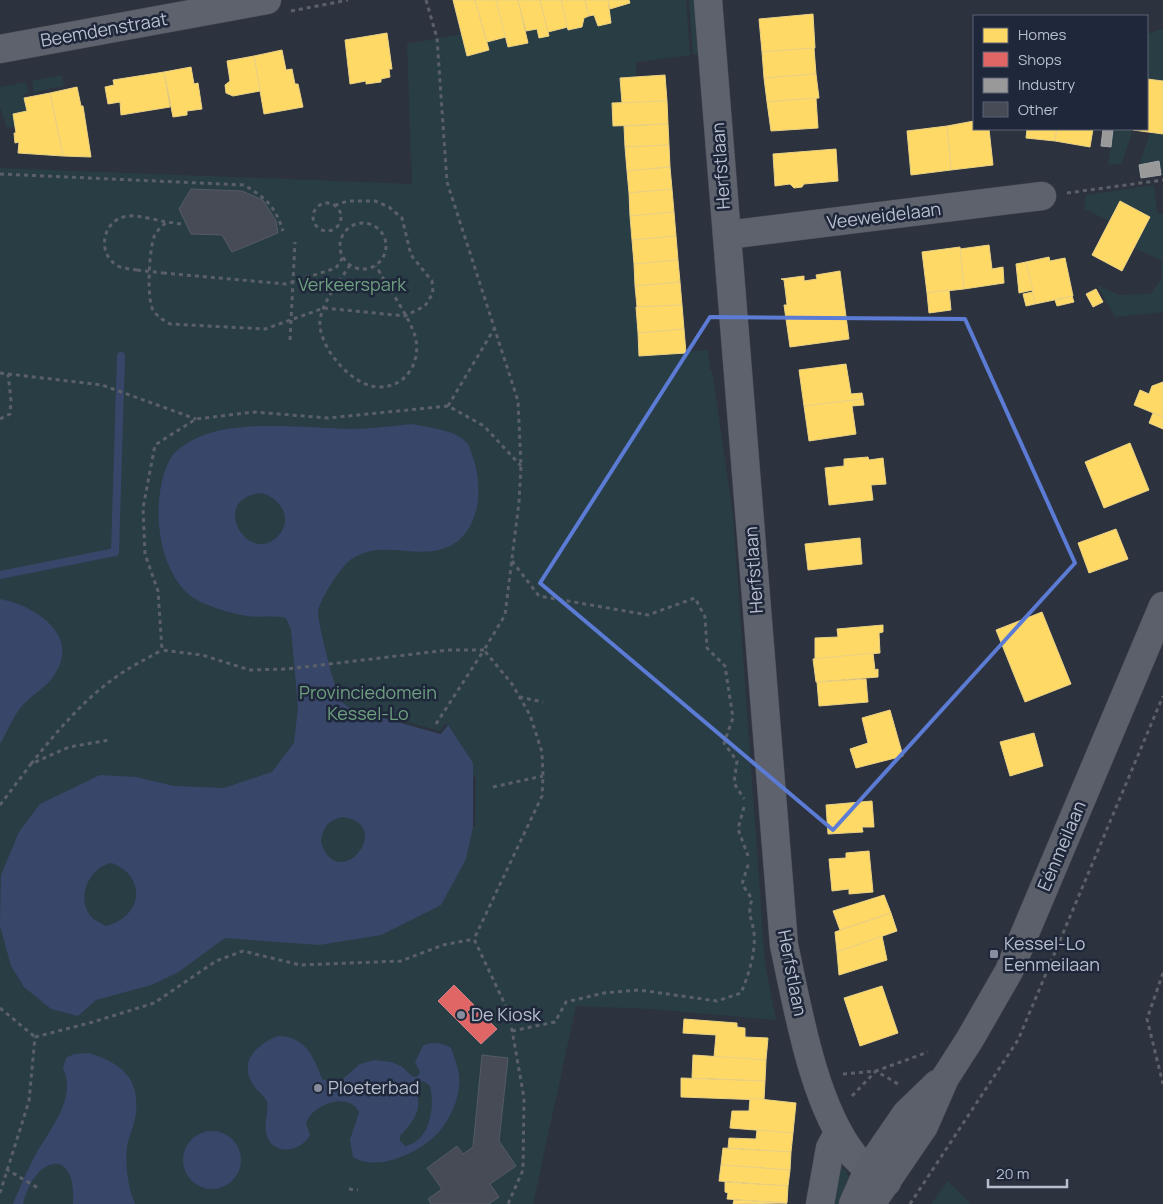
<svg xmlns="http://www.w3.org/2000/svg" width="1163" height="1204" viewBox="0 0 1163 1204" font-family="Manrope,sans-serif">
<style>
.green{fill:#293d45}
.water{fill:#384769;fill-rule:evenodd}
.pier{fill:#2d333e}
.homes{fill:#ffd966;stroke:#ead185}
.shops{fill:#e06666;stroke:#d48085}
.industry{fill:#999;stroke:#a2a4a9}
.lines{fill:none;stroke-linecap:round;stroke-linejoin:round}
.stream{stroke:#384769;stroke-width:8}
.building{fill:#464b55;stroke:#555b65}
.street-casing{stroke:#4a4e56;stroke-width:29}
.secondary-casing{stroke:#4a4e56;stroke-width:29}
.path{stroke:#5b6068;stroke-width:3;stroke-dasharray:4 4;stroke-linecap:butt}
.street{stroke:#5e626c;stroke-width:28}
.secondary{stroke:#5c606a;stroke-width:28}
.path-bridge{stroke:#5b6068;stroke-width:3;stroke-dasharray:4 4;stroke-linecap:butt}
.marked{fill:none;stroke:#5b7bd4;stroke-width:4;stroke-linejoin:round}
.poi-dot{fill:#878d9c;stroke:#1f273a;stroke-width:2}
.labels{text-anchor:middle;stroke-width:5;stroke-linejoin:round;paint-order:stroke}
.street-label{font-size:18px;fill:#b8bece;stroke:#1f273a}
.park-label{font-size:18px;fill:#6ea080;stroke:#1f273a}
.poi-label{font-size:18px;fill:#b8bece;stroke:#1f273a;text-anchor:start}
</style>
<rect width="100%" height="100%" fill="#2d333e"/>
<g class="green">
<path d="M629,0H686L690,55L636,62V77L620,78L622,103L613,126H624L639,356L708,350L710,370H712L733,517L765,964L776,1020L652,1009L576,1006L533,1204H0V168L412,184L407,44L462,34L467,56L488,50L487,42L506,37L509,47L528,43L526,31L537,29L539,38L549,36L548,32L568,27L569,30L582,27L584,18L594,15L598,26L611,23L608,11L630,4Z"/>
<path d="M689,0H694L699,54H693Z"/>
<path d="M1163,29V81L1147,79V34Z"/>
<path d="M62,75L64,86L34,92L32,81Z"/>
<path d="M26,82L29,93L24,94L27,111L13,115L15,126L7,128L0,107V87Z"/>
<path d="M1113,129H1133L1122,163L1108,165Z"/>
<path d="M1150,133L1163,134V175H1161L1159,161L1139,165Z"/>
<path d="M1154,185L1157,213L1163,214V312L1115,317L1097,285L1119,295L1150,294L1162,278L1161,260L1134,248L1150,217L1121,202L1110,221L1084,209L1086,195Z"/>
<path d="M835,1159C854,1178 853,1181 839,1204H831Z"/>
<path d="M948,1181L971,1204H931Z"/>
</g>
<g class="water">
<path d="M412,424C430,428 455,429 468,444C470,447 471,452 472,455C482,481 482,520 459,540C426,567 385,535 350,560C339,569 321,598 318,611C317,622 335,689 340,699C342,703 348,707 352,709L440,734L448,725L473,763V827L466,859L441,905L381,935L319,945L225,938L177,973L151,985L96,1000L78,1016L51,1009L24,987L11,966L0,926L1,875L19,832L40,804L100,775L136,777L174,786L224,788L272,772L294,743L298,707L291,629L286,618C273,615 261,618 248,616C233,614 202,605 191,596C156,569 150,497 170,459C176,448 193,439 204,435C243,420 309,428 351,429C371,429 392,426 412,424ZM262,493C281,499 293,518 279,535C248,569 207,497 262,493ZM343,817C396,825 339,895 321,843C322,828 328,820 343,817ZM112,863C148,877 142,917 106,926C99,922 92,920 88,912C77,894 92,865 112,863Z"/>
<path d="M0,599C34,605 81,635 55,674C47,687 31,695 21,707C13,717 7,732 0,744Z"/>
<path d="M278,1036C305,1036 314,1057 322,1079L337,1084L360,1064L374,1060L391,1062L401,1066L413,1077L418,1076L420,1072L415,1062L423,1046C434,1041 441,1043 451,1048C455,1059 461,1074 459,1086C458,1099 452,1114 444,1125C429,1149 379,1174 353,1157L350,1140L359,1112C349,1091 313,1104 306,1123L310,1135C301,1153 271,1156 266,1133C264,1122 269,1112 267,1101C263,1095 256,1090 252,1083C239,1060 258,1044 278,1036ZM423,1081L430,1086C435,1105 431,1142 405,1146L400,1141V1136C413,1122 424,1109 415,1089L419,1083Z"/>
<path d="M89,1053C120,1063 140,1077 136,1113C135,1124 129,1135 127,1147C125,1164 128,1189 135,1204H73C77,1146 35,1155 23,1204H13C20,1187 27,1170 36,1154C51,1128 77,1098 63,1068L66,1058L74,1054Z"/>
<circle cx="212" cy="1160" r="29"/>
</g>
<g class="pier">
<path d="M352,707L440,731L445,724L448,725L441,734L352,709Z"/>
<path d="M473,777H476L475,826L473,827Z"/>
</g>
<g class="homes">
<path d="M453,0H475L489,50L467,56Z"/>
<path d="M475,0H496L506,37L487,42Z"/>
<path d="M496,0H518L528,43L508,47Z"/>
<path d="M518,0H540L549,36L539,38L537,29L526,31Z"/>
<path d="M540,0H561L568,27L548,32Z"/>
<path d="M561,0H585L589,16L584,18L582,27L568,30Z"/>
<path d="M585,0H608L611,23L598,26L594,15L589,16Z"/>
<path d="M608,0H629L630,3L610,9Z"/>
<path d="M813,14L815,48L762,52L759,19Z"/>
<path d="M387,33L392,69H389L390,77L381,79V82L366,84V81L350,84L345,40Z"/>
<path d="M814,48L816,74L764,78L762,52Z"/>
<path d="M282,50L286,70L292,69L295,84H298L303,107L264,114L254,56Z"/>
<path d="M254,56L260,91L233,96L226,93L225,85L230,81L227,61Z"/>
<path d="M191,67L194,84L198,83L202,109L187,111V115L173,117L164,72Z"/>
<path d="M164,72L170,107L121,115L120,102L108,104L105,87L114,85L113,80Z"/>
<path d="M816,74L819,98L767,102L764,78Z"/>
<path d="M665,75L667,101L622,103L620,78Z"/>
<path d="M1147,79L1163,81V134L1133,130L1147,129Z"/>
<path d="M77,87L81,106H83L91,157L63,156L50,93Z"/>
<path d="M50,93L63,156L18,153L19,142L15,143L14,133H16L13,114L27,111L24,98Z"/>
<path d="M816,98L818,128L771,131L767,102Z"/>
<path d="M667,101L668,124L613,126L612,103Z"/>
<path d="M974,121V129H989L993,165L951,170L947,126Z"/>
<path d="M668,124L669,145L625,147L624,126Z"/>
<path d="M947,126L951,170L911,175L907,131Z"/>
<path d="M1027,129H1057L1055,141L1026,138Z"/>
<path d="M1057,129H1093L1090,147L1055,141Z"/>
<path d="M669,145L670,167L627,171L625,147Z"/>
<path d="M836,149L838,181L804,184L802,187L794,188L790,184L775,186L773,154Z"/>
<path d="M670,167L672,189L629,193L627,171Z"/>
<path d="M672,189L674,212L630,216L629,193Z"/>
<path d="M1120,201L1150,217L1122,271L1092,255Z"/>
<path d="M674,212L676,236L632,240L630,216Z"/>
<path d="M676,236L678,260L634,264L632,240Z"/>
<path d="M989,245L992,269L1003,267L1004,283L964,289L960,249Z"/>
<path d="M960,247L964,289L927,293L922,252Z"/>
<path d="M1049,257L1050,261L1065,258L1073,296L1035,304L1026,262Z"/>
<path d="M678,260L680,282L635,286L634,264Z"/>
<path d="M1026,262L1033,290L1019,293L1016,264Z"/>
<path d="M840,271L849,339L790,347L784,305H787L786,296L784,280L781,279L804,276V281L817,279L816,275Z"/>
<path d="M680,282L682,305L637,307L635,286Z"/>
<path d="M1096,289L1103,302L1093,307L1086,294Z"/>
<path d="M949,290L951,310L929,313L927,293Z"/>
<path d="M1033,292L1035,304L1026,306L1023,294Z"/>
<path d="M1072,296L1074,302L1057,306L1055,300Z"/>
<path d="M682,305L684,329L638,333L636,307Z"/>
<path d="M684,329L686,353L639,356L638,333Z"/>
<path d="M846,364L851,394L862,393L863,399L804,406L799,370Z"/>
<path d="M1163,382V417L1134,405L1140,390L1149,394L1152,386Z"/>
<path d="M863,399L864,405L852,406L856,434L809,441L804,406Z"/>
<path d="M1153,413L1163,417V429L1149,423Z"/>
<path d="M1130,443L1149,490L1104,508L1085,462Z"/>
<path d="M868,457L869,460L883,458L886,484L871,485L873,500L829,505L825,468L844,466V459Z"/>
<path d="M1116,529L1128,559L1089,573L1078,543Z"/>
<path d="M860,538L862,564L808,570L805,544Z"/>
<path d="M1042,612L1071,684L1025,702L996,630Z"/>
<path d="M883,625V632L879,633L880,653L815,659V638L838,637L837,629Z"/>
<path d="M873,653L875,670L878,669V677L816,682L813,659Z"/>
<path d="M866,679L868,702L819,706L817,682Z"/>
<path d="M890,710L903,756L856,768L850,749L868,743L862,718Z"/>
<path d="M1034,733L1043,766L1010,776L1000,742Z"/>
<path d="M872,801L874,827H862L863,832L828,834L826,805Z"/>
<path d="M869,851L873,892L849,894V889L832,891L829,859L846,858V853Z"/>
<path d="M884,895L891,913L840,930L833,911Z"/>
<path d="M891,913L897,931L837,952L835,932Z"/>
<path d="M882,936L887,960L839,975L837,952Z"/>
<path d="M882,986L898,1033L860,1046L844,998Z"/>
<path d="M684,1019L737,1023V1027L745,1028V1037L768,1038L766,1060L714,1057L716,1035L683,1033Z"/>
<path d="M693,1055L766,1060L765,1081L692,1078Z"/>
<path d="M681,1078L765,1081L764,1100L681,1097Z"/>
<path d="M750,1098L796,1103L793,1133L730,1128L732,1111H749Z"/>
<path d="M757,1130L793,1133L791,1152L728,1148L729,1138L756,1139Z"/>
<path d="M723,1148L791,1152L790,1170L721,1165Z"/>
<path d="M721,1165L790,1170L788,1186L719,1181Z"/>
<path d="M725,1182L788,1186L787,1203L727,1199L728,1193L725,1192Z"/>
<path d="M734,1200L787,1203L733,1204Z"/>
</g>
<path class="shops" d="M454,985L474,1005L467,1012L472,1018L479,1011L497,1029L481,1044L438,1001Z"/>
<g class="industry">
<path d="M1103,129H1113L1111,147L1101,146Z"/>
<path d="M1159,161L1161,175L1141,178L1139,165Z"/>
</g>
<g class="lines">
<path class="stream" d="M0,575L115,552L121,356"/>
</g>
<g class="building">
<path d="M191,189L242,191L263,200L276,221L278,233L232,252L222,235L191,234L179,209Z"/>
<path d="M482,1055L508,1058L499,1141L516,1166L490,1184L499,1197L489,1204H431L428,1199L442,1189L427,1168L457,1146L463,1154L473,1147Z"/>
</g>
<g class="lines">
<defs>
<g id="street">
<path d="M708,0L784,945C798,1009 813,1104 854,1156C863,1166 876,1175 887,1182"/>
<path d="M0,49L267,0"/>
<path d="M727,235L1042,196"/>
<path d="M820,1204L830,1148L838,1133"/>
</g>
<g id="secondary">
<path d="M853,1204L869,1168L906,1114L937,1084"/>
<path d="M871,1204L924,1126L945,1078L970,1039L1009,971L1163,606"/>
</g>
</defs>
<use href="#street" class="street-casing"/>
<use href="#secondary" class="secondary-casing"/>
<g class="path">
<path d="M426,0L437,38L447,182L518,401L521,466L519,502L505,615L484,650L512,684L530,715L542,752L543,776L542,796L474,939L509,1013L524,1098L523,1170L508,1204"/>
<path d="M291,11L348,0"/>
<path d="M0,174L244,185C266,198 275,206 283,231"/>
<path d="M1067,193L1163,180"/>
<circle cx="327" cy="217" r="14"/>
<circle cx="363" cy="246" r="23"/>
<path d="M181,224L167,222C162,226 157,230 154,237C149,252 147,294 152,308C156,316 163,320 170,324L265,329L324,308L405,316L425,306L433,293L432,281L411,255L402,218L389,207L375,201H348L336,205"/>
<path d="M350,265C340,281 318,306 320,326C322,351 354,388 380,387C407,387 422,360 415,336C410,318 386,284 376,266"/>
<path d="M137,270C131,269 124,269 118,266C96,254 102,219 128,216C140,215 155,220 167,222"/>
<path d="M163,273L286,284L336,268L343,257"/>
<path d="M0,373L102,385L196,419"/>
<path d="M448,406L494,329"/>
<path d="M0,419L10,414L11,400L8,374"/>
<path d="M512,561L539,596L648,615L695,598L705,617L707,648L725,666L733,718L724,743L737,761L734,783L744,799"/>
<path d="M484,650H448L287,669L250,670L202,655L162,650L158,591L145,554L143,508L155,445L196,419L254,412L328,418L448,406L484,426L521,466"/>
<path d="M519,697L543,702"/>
<path d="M436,724L484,650"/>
<path d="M31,764C58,730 88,694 125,671C137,663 150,657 162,650"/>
<path d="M493,787L543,776"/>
<path d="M0,805L31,764L69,747L109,740"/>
<path d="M744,807L738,829L748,856"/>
<path d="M1163,973L1147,1019L1163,1084"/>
<path d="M0,1008L35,1037"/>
<path d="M512,1031L555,1022L566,1002L604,993L639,990L717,1001L741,993C748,976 756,953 754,933C752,918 747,915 752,899L742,884L749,862"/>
<path d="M35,1037L93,1022L154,1003L216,961L243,951L300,965L401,961L443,945L474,939"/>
<path d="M843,1074L876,1071L928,1052"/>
<path d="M852,1096L876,1071L898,1084"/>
<path d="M6,1169L38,1188"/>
<path d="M349,1189L358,1190"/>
<path d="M0,1193L29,1101L35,1037"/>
<path d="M910,1204L1018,1040L1163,696"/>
</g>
<use href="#street" class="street"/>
<use href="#secondary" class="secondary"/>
<g class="path-bridge">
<path d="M137,270L163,273"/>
<path d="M290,340L295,242"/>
</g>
</g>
<path class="marked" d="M710,317L965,319L1075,563L833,830L540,583Z"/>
<g class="poi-dot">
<rect x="989" y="949" width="10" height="10" rx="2.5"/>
<circle cx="461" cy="1015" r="5"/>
<circle cx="318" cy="1088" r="5"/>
</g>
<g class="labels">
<g class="street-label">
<text transform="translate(104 30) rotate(-10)" y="6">Beemdenstraat</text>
<text transform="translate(721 166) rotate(-94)" y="6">Herfstlaan</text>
<text transform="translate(884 216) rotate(-7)" y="6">Veeweidelaan</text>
<text transform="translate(754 570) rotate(-94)" y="6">Herfstlaan</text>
<text transform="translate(1062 846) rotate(-67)" y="6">Eénmeilaan</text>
<text transform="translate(792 973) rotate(79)" y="6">Herfstlaan</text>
</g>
<g class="park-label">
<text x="352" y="291">Verkeerspark</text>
<text x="368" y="699">Provinciedomein<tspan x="368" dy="21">Kessel-Lo</tspan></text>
</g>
<g class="poi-label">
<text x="1004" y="950">Kessel-Lo<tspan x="1004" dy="21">Eenmeilaan</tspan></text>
<text x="471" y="1021">De Kiosk</text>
<text x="328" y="1094">Ploeterbad</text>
</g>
</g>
<rect x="973" y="15" width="175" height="115" fill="#1f273a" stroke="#5c6375"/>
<rect x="983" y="28" width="25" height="15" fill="#ffd966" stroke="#5c6375"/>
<text x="1018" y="40" font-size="15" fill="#b8bece">Homes</text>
<rect x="983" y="52" width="25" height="15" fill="#e06666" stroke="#5c6375"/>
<text x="1018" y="65" font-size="15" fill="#b8bece">Shops</text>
<rect x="983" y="78" width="25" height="15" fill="#999999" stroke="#5c6375"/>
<text x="1018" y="90" font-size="15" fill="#b8bece">Industry</text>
<rect x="983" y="102" width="25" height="15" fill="#464b55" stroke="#5c6375"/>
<text x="1018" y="115" font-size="15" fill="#b8bece">Other</text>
<path d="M988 1179v8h79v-8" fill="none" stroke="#b8bece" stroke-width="2.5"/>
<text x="996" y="1179" font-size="15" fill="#b8bece" stroke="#1f273a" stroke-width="4" paint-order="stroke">20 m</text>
</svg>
